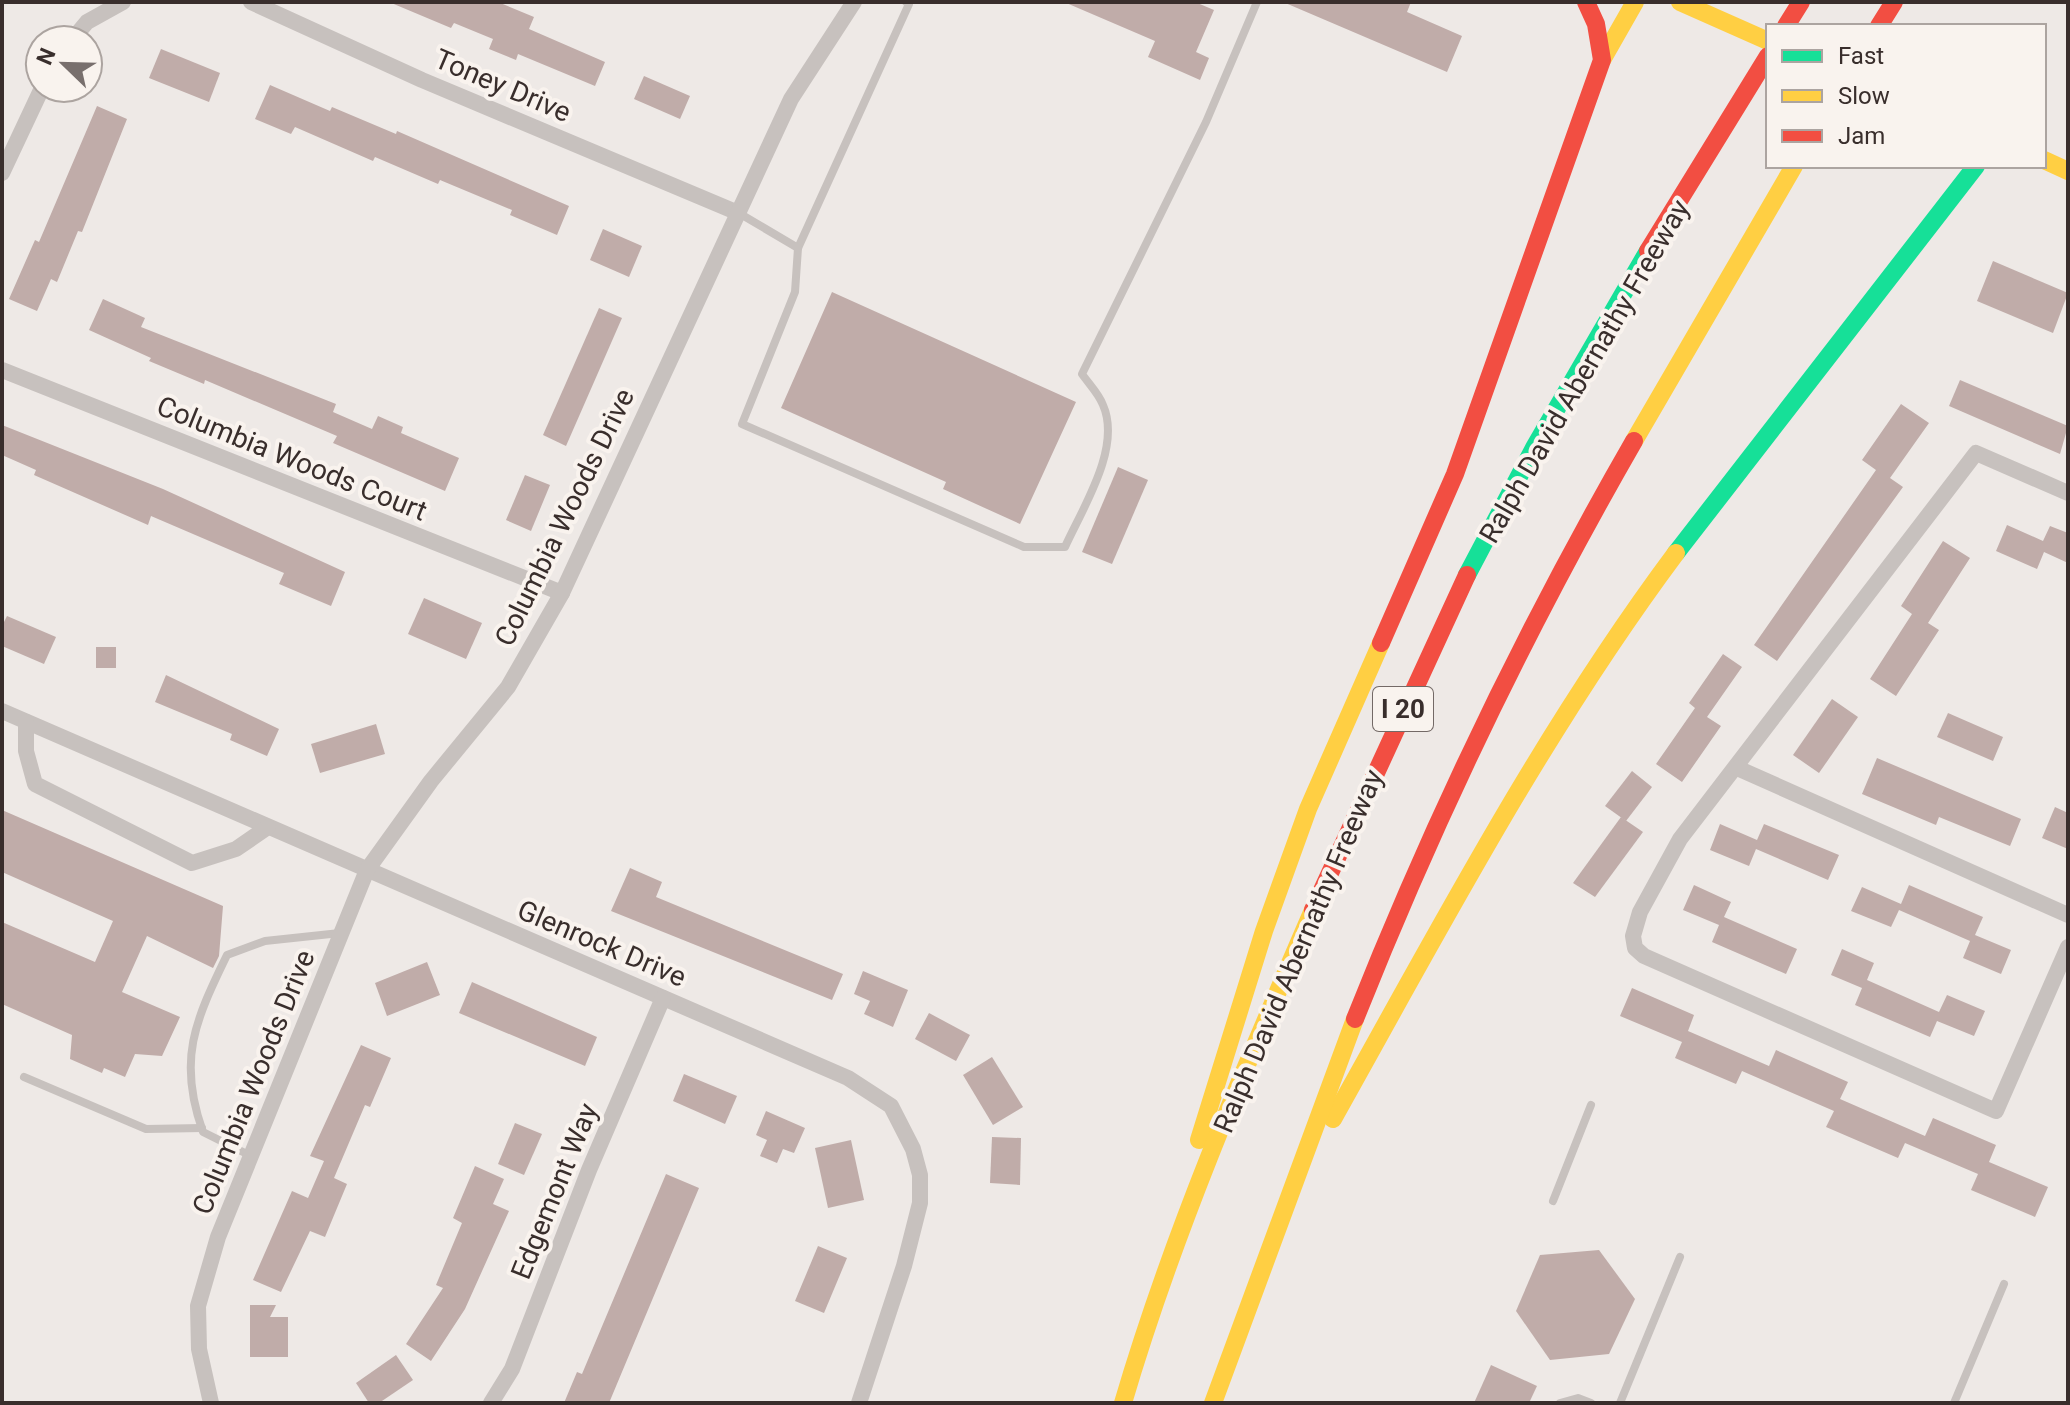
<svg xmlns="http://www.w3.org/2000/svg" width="2070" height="1405" viewBox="0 0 2070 1405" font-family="Roboto,sans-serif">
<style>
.building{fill:#c0aca9}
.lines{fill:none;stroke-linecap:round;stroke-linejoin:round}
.lane{stroke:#c7c1be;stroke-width:8}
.street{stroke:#c7c1be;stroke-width:16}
.fast{stroke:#16e098;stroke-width:18}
.slow{stroke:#ffcf43;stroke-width:18}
.jam{stroke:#f24e42;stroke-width:18}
.labels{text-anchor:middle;stroke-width:8;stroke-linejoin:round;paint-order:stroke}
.shield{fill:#f9f3ee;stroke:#736966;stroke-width:2}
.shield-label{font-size:26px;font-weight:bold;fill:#392e2c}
.street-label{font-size:28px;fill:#392e2c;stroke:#f9f3ee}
</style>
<rect width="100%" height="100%" fill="#eee9e6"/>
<g class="building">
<path d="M389,2H498L534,17L529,29L605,62L595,86L518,54L516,60L489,49L493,39L454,23L451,28Z"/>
<path d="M1064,2H1195L1214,10L1196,52L1209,58L1200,80L1148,57L1155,41Z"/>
<path d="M1283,2H1411L1407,12L1462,36L1447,72Z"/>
<path d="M161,49L220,73L209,102L149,78Z"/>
<path d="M644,76L690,96L680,119L634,99Z"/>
<path d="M270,85L330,111L332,107L396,134L397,131L569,206L557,235L510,215L512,210L440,180L438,184L375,157L373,161L295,127L291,134L255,119Z"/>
<path d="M97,106L127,119L82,232L78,231L57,282L51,279L37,311L9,299L35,240L39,242Z"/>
<path d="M603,229L642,246L629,277L590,260Z"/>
<path d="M1993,261L2068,293L2053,333L1977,301Z"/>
<path d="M832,292L1076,402L1020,524L943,489L946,482L781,408Z"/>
<path d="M103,299L145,318L141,327L336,404L333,412L372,429L378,416L403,427L401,433L459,458L445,491L333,443L337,436L205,380L204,384L149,361L151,358L89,330Z"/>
<path d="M599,308L622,318L566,446L543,435Z"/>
<path d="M1960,380L2068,426L2060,454L1949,406Z"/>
<path d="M1901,404L1929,423L1890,478L1903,487L1777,661L1754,645L1876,470L1862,460Z"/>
<path d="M2,425L163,489L345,572L331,606L279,584L284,573L151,516L148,525L34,475L36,470L2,455Z"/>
<path d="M1118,467L1148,480L1112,564L1082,552Z"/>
<path d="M525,475L550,485L531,531L506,520Z"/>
<path d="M2007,525L2043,541L2050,526L2068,533V563L2044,552L2037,569L1996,551Z"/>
<path d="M1943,541L1970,558L1928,623L1939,630L1896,696L1870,679L1912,614L1901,606Z"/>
<path d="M424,598L482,623L466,659L408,634Z"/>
<path d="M7,616L56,637L44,664L2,646V626Z"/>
<rect x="96" y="647" width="20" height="21"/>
<path d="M1723,654L1742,667L1707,717L1721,726L1682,782L1656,764L1695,708L1689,703Z"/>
<path d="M166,675L279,729L267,756L230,740L232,734L155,702Z"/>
<path d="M1832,699L1858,717L1819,773L1793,755Z"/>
<path d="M1948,713L2003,737L1993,761L1937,737Z"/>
<path d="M376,724L385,754L320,773L311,744Z"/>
<path d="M1877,758L2021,819L2010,846L1939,817L1936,825L1862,794Z"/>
<path d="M1632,771L1652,787L1626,821L1605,806Z"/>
<path d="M2055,807L2068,813V849L2042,838Z"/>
<path d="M2,810L223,906L219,956L213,968L147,936L122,992L180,1017L162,1056L135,1054L125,1077L104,1068L102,1073L70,1059L72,1035L2,1004V922L95,962L113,921L2,872Z"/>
<path d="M1621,817L1643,832L1595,897L1573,883Z"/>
<path d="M1720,824L1757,840L1764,824L1839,855L1828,880L1756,849L1749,866L1710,850Z"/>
<path d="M630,868L662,882L656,897L843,974L832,1000L611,911Z"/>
<path d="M1694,885L1731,902L1724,917L1797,949L1786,974L1712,942L1719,925L1683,910Z"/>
<path d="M1909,885L1983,917L1975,935L2011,950L2001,974L1963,958L1970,941L1899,910L1891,927L1851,911L1862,887L1901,904Z"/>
<path d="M1842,949L1874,963L1867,980L1939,1012L1947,995L1985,1011L1974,1036L1937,1021L1930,1037L1855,1005L1862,988L1831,975Z"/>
<path d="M427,962L440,995L387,1016L375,983Z"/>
<path d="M863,971L908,990L893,1027L864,1014L870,1001L854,994Z"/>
<path d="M472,982L597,1037L585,1066L459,1013Z"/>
<path d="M1632,988L1694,1015L1688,1031L1769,1066L1776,1050L1848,1082L1840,1099L1925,1136L1933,1118L1996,1145L1989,1162L2048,1187L2035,1217L1971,1190L1978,1174L1905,1143L1898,1158L1826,1127L1834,1111L1742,1071L1736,1084L1675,1058L1682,1042L1620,1016Z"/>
<path d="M929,1013L970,1035L956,1061L915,1039Z"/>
<path d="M361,1045L391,1058L370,1107L365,1105L334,1178L347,1184L325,1237L310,1231L281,1292L253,1280L292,1191L308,1198L324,1161L310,1156Z"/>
<path d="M992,1057L1023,1107L993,1125L963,1075Z"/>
<path d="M684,1074L737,1096L725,1124L673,1101Z"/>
<path d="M766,1111L805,1128L794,1153L783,1149L777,1163L760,1156L767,1140L756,1135Z"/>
<path d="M515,1123L542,1134L524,1175L498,1164Z"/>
<path d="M992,1137L1021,1138L1020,1185L990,1183Z"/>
<path d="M851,1140L864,1200L828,1208L815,1148Z"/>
<path d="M475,1166L504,1179L493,1204L509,1211L465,1309L431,1361L406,1344L443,1288L436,1285L462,1223L453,1218Z"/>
<path d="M666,1174L699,1188L609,1403H564L577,1372L582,1374Z"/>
<path d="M818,1246L847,1258L824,1313L795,1301Z"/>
<path d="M1599,1250L1635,1299L1609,1354L1550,1360L1516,1311L1540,1255Z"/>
<path d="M250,1305H276L270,1317H288V1357H250Z"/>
<path d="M396,1355L413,1380L379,1403H369L356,1383Z"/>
<path d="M1491,1365L1537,1386L1529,1403H1474Z"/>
</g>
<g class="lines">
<g class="lane">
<path d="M906,2L909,4L798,248L795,292L742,424L1024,547H1065C1082,509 1122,448 1103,405C1099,394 1089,384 1082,374L1206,122L1257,2"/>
<path d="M737,212L798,248"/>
<path d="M24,1077L146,1129L202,1128"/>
<path d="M251,1156L203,1132C177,1060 195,1021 227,955L265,941L340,933"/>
<path d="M1553,1201L1591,1105"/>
<path d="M1560,1403L1578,1398L1591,1403"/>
<path d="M1620,1403L1680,1257"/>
<path d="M1954,1403L2004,1284"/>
</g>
<g class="street">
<path d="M251,2L422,80L736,212"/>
<path d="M72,40L87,22L123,2"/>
<path d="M2,173L42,88"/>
<path d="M2,370L562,593"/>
<path d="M2068,493L1976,453L1680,839L1640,912L1633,936L1635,948L1644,956L1996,1111L2068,947"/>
<path d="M2,711L848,1078L891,1106L913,1149L920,1175V1203L904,1266L859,1403"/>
<path d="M26,722V751L35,784L192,863L236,849L268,827"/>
<path d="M1737,768L2068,915"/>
<path d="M211,1403L199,1349L198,1306L218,1237L367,870L431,781L508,687L562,593L791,99L854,2"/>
<path d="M491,1403L512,1369L589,1170L663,998"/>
</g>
<g class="fast">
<path d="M1676,553L1976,166"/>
<path d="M1467,575L1535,446L1648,251"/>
</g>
<g class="slow">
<path d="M1680,2L1768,41"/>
<path d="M1602,60L1635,2"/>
<path d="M2044,160L2068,171"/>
<path d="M1634,441L1794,166"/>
<path d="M1333,1119C1441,926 1544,730 1676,553"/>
<path d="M1199,1140L1264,931L1308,809L1381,643"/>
<path d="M1123,1403C1173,1233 1243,1072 1313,910"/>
<path d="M1213,1403L1355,1019"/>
</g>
<g class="jam">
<path d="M1786,26L1801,2"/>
<path d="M1879,26L1894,2"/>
<path d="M1648,251L1768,56"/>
<path d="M1381,643L1455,474L1602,60L1596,24L1586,2"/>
<path d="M1313,910L1467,575"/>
<path d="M1355,1019C1434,820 1527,627 1634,441"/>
</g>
</g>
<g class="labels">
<rect class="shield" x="1373" y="687" width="60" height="44" rx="6"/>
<g class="shield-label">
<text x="1403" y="718">I 20</text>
</g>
<g class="street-label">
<text transform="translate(503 85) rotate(23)" y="10">Toney Drive</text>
<text transform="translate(1584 371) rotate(-60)" y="10">Ralph David Abernathy Freeway</text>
<text transform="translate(292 458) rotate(22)" y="10">Columbia Woods Court</text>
<text transform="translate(564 517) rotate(-64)" y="10">Columbia Woods Drive</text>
<text transform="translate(602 943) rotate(23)" y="10">Glenrock Drive</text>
<text transform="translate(1298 951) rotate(-67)" y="10">Ralph David Abernathy Freeway</text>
<text transform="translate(253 1082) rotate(-68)" y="10">Columbia Woods Drive</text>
<text transform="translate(554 1191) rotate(-68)" y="10">Edgemont Way</text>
</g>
</g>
<rect width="2070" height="1405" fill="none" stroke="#392e2c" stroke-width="8"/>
<rect x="1766" y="24" width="280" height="144" fill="#f9f3ee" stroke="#aca4a0" stroke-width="2"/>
<rect x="1782" y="50" width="40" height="12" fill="#16e098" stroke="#aca4a0" stroke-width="2"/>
<text x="1838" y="64" font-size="24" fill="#392e2c">Fast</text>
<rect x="1782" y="90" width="40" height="12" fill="#ffcf43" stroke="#aca4a0" stroke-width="2"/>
<text x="1838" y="104" font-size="24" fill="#392e2c">Slow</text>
<rect x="1782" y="130" width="40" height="12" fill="#f24e42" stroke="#aca4a0" stroke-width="2"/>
<text x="1838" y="144" font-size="24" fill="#392e2c">Jam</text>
<g transform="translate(64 64) rotate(293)"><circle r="38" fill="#f9f3ee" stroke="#aca4a0" stroke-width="2"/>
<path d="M0-6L14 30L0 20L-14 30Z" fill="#786f6d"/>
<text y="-12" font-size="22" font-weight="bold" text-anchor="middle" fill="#392e2c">N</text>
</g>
</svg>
